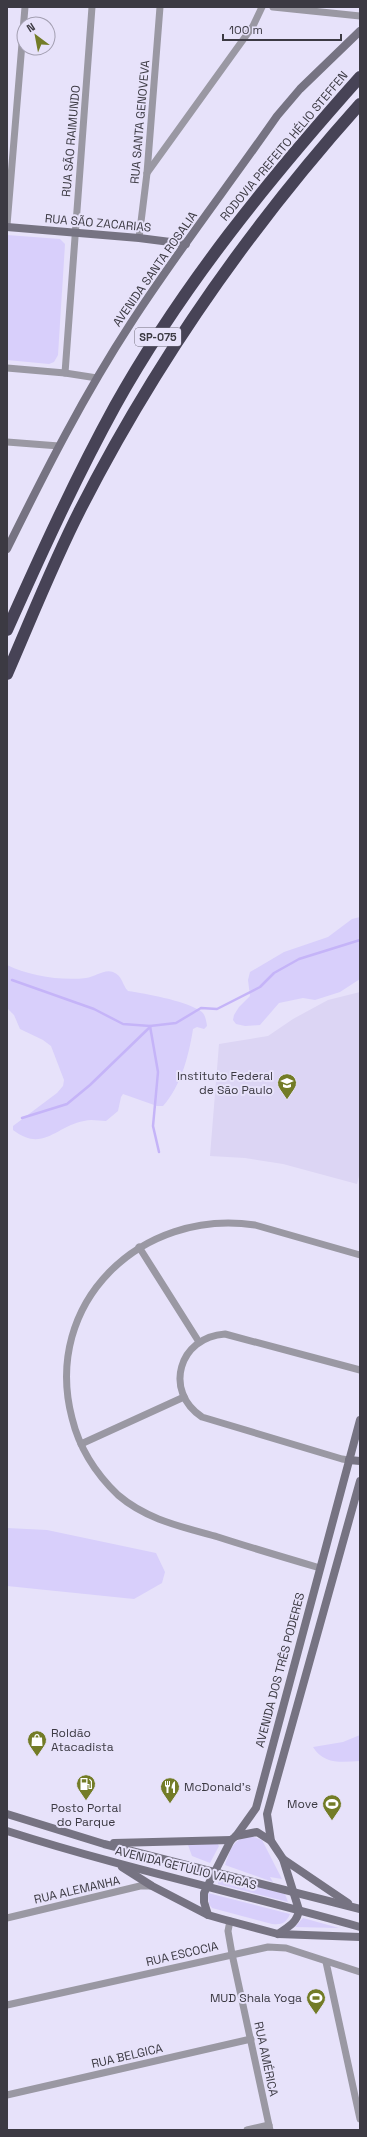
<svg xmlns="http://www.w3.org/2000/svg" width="367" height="2137" viewBox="0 0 367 2137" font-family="'Space Grotesk',sans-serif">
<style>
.built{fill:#dcd5f4}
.green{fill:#d8cffb}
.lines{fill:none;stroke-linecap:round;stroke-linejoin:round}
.stream{stroke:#c5b4f8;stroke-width:2.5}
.street{stroke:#9a98a3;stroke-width:7}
.secondary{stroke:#767382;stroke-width:8}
.highway{stroke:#474356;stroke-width:12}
.labels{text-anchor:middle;stroke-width:4;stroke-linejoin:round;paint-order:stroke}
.shield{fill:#e7e2fa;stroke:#6f6c7a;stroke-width:1}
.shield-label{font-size:11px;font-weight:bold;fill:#3c3a43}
.street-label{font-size:12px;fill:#3c3a43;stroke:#e7e2fa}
.poi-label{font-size:12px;fill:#3c3a43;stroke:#e7e2fa;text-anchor:end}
</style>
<rect width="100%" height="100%" fill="#e7e2fa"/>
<path class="built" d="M360,992V1172L357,1184L283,1164L245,1158L210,1156L219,1044L268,1036L293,1019L328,1000Z"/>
<g class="green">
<path d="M7,235L60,239L65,244L58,355L54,362L49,364L7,360Z"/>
<path d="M360,917V979L340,992L315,1000L303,998L279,1003L260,1025L245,1026L236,1024L233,1020L234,1015L239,1007L250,996L248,980L250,972L284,952L328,937L352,919Z"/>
<path d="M7,965C30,976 61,981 86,978C95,977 104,969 113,972C123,976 122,985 128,991C147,994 182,1000 199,1010C205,1013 206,1019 207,1026L204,1029L197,1027L193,1029C189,1055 181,1086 163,1106H157L123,1094L121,1097L118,1111L106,1121C99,1121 91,1119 84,1121C56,1126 43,1153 13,1130V1126L57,1093L63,1086L64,1080L51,1046L43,1040L20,1029L14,1015L7,1008Z"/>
<path d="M7,1528L47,1530L156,1553L165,1572L162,1583L134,1599L7,1586Z"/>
<path d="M360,1735V1761C342,1762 324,1765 313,1747L343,1742Z"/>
<path d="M251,1836L262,1840L282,1879L270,1877L273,1882L225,1865C231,1849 232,1839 251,1836Z"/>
<path d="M217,1843L219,1846L210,1863L192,1856L188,1845Z"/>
<path d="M222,1878L280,1892L285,1894L288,1902L218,1884V1881Z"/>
<path d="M208,1893L290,1914C286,1923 282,1925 272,1924L212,1908L209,1904Z"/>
<path d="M303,1918L339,1928L295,1927Z"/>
</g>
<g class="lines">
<g class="stream">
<path d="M12,980L94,1009L123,1024L150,1026L176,1023L201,1008L217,1009L260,987L274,973L299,959L360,940"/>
<path d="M150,1026L158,1072L153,1126L159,1152"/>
<path d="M22,1118L67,1104L90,1085L150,1027"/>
</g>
<g class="street">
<path d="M273,7L360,16"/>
<path d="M147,173L253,26L262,7"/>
<path d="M7,225L25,7"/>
<path d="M139,238L147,173L160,7"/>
<path d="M7,368L65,373L97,378"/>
<path d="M65,373L92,7"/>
<path d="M7,442L59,446"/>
<path d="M139,1247L199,1342"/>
<path d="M81,1444L184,1397"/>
<path d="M349,1460L342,1459L202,1417C163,1391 179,1337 225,1334L360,1370"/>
<path d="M320,1568C286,1558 252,1548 218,1537C183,1527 147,1520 118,1495C96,1474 79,1447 72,1418C42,1303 141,1208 255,1225L360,1255"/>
<path d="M7,1918L140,1886H152"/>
<path d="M230,1921L228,1931L232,1954L270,2130"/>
<path d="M326,1962L360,2119"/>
<path d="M7,2005L268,1947L286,1948L360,1972"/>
<path d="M7,2095L251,2039"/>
<path d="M247,2130L269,2125"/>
</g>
<g class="secondary">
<path d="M7,227L139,238L186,244"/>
<path d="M7,549C45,472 84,395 131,323C177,252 229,185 277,116L300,89L360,31"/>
<path d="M349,1460L360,1461"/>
<path d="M7,1814L104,1844L360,1909"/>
<path d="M7,1831C123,1868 243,1894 360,1927"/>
<path d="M236,1836L257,1832L271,1841"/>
<path d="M114,1843L231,1840"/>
<path d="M283,1859L348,1903"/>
<path d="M122,1867L152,1886L208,1915L222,1919L278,1934L360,1937"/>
<path d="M208,1915L204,1902V1893L231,1840L236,1836L256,1808L360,1420"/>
<path d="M278,1934C288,1927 297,1923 299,1910L283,1859L271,1841L267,1814L360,1481"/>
</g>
<g class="highway">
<path d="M7,630C41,554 75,479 115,406C182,286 269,179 360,77"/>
<path d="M7,674C31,619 53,563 80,510C156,361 249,228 360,104"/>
</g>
</g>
<defs>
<symbol id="university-pin" viewBox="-11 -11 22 30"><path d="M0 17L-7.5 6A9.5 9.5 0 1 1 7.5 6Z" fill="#737c27" stroke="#e7e2fa"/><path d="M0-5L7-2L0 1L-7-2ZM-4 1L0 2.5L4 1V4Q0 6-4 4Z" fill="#fff"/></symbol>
<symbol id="shop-pin" viewBox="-11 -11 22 30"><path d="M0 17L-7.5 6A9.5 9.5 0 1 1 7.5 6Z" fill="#737c27" stroke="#e7e2fa"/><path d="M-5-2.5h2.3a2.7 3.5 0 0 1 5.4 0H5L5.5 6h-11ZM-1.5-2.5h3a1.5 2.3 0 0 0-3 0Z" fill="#fff"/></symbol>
<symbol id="fuel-pin" viewBox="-11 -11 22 30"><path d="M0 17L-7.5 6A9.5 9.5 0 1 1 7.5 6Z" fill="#737c27" stroke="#e7e2fa"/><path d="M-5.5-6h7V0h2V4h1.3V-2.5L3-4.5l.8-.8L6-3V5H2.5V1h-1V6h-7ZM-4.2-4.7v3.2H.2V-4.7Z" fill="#fff"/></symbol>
<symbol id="restaurant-pin" viewBox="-11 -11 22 30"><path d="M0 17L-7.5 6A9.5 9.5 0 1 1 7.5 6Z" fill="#737c27" stroke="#e7e2fa"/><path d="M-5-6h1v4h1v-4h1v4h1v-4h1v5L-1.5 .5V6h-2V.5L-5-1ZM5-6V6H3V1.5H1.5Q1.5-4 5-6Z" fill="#fff"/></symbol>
<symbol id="stadium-pin" viewBox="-11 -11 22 30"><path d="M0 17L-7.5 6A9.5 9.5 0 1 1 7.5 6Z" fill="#737c27" stroke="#e7e2fa"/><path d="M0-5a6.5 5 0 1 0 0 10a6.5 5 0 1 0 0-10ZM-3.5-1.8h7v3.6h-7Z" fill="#fff"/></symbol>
</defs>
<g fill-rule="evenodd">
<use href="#university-pin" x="276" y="1072" width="22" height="30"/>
<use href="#shop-pin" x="26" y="1729" width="22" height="30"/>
<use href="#fuel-pin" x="75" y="1773" width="22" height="30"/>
<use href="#restaurant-pin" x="159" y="1776" width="22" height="30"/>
<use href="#stadium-pin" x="321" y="1793" width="22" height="30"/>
<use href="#stadium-pin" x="305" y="1987" width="22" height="30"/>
</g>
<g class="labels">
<rect class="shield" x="135" y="328" width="46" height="18" rx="3"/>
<g class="shield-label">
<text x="158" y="341">SP-075</text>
</g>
<g class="street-label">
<text transform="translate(140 122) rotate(-85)" y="4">RUA SANTA GENOVEVA</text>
<text transform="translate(71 141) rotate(-85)" y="4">RUA SÃO RAIMUNDO</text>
<text transform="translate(284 146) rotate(-50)" y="4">RODOVIA PREFEITO HÉLIO STEFFEN</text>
<text transform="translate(98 223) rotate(5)" y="4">RUA SÃO ZACARIAS</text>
<text transform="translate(155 269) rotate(-55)" y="4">AVENIDA SANTA ROSALIA</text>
<text transform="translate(280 1670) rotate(-75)" y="4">AVENIDA DOS TRÊS PODERES</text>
<text transform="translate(186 1868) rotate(14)" y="4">AVENIDA GETÚLIO VARGAS</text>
<text transform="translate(77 1890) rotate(-13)" y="4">RUA ALEMANHA</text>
<text transform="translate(182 1954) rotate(-13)" y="4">RUA ESCOCIA</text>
<text transform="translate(127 2056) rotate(-13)" y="4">RUA BELGICA</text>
<text transform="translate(266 2059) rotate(78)" y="4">RUA AMÉRICA</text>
</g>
<g class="poi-label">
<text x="273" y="1080">Instituto Federal<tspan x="273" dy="14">de São Paulo</tspan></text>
<text x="51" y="1737" text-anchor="start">Roldão<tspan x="51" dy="14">Atacadista</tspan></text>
<text x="184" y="1791" text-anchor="start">McDonald's</text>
<text x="318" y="1808">Move</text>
<text x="86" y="1812" text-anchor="middle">Posto Portal<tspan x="86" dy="14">do Parque</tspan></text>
<text x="302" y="2002">MUD Shala Yoga</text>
</g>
</g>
<rect width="367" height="2137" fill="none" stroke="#3c3a43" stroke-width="16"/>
<g transform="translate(36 36) rotate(328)"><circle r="19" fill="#e7e2fa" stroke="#a39fb1"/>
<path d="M0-3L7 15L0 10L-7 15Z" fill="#737c27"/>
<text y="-6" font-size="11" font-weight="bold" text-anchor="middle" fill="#3c3a43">N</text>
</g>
<path d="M223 34v6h118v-6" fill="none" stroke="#3c3a43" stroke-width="2"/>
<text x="229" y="34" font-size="12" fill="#3c3a43" stroke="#e7e2fa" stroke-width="3" paint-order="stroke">100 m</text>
</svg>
